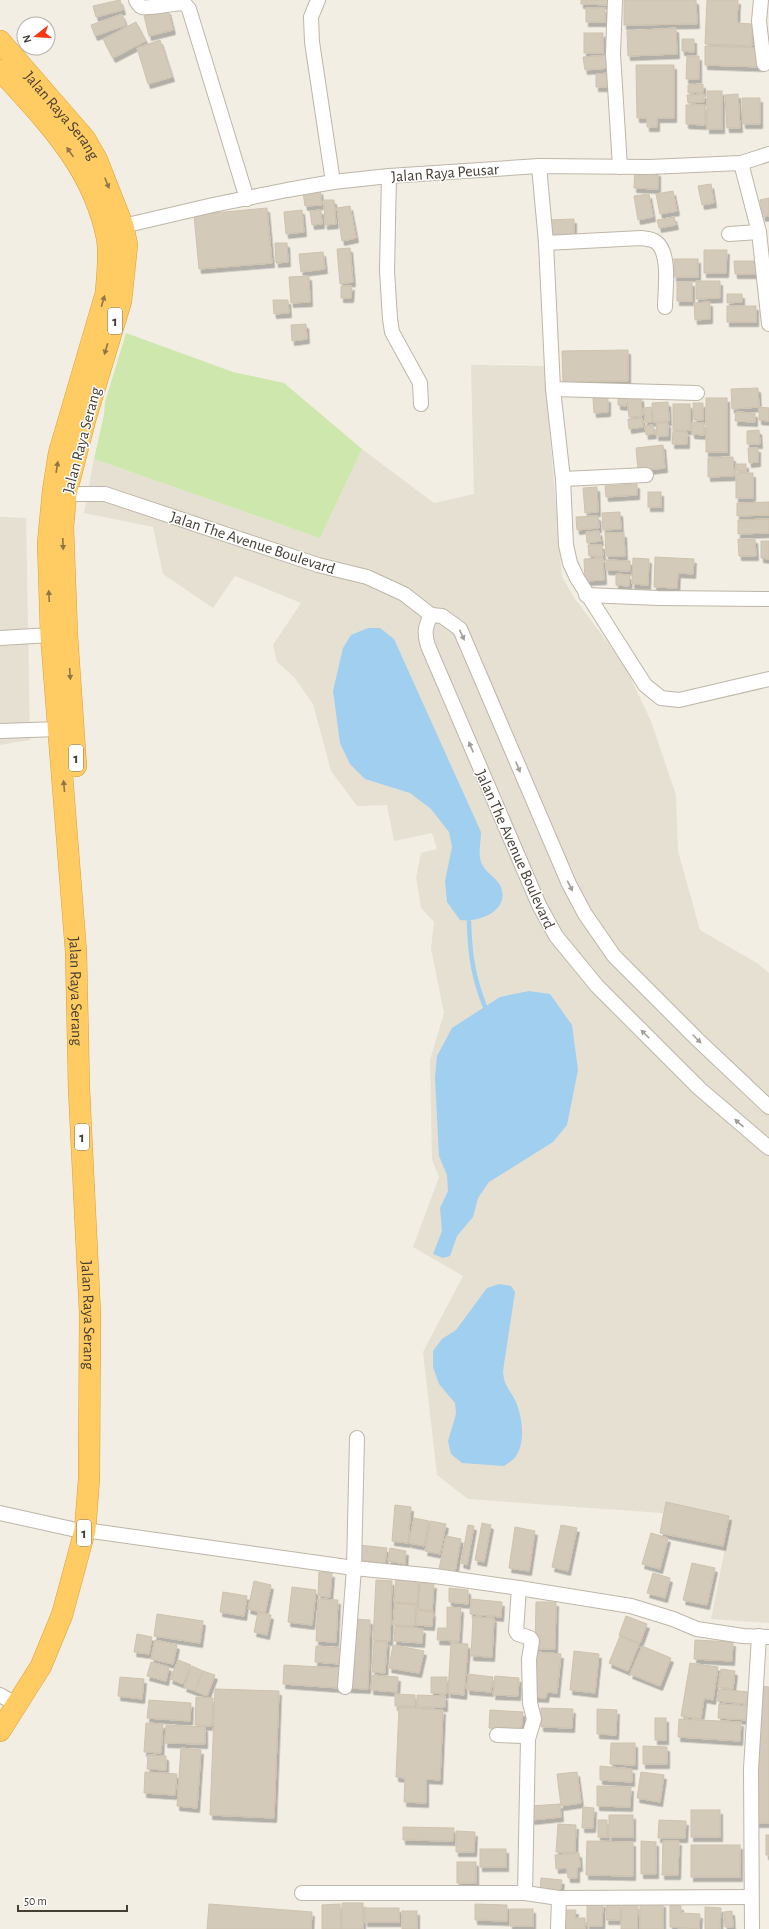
<svg xmlns="http://www.w3.org/2000/svg" width="769" height="1929" viewBox="0 0 769 1929" font-family="'Alegreya Sans',sans-serif">
<style>
.residential{fill:#e6e0d2}
.green{fill:#cde7ac}
.water{fill:#a0cff0}
.lines{fill:none;stroke-linecap:round;stroke-linejoin:round}
.stream{stroke:#a0cff0;stroke-width:4.5}
.building{fill:#d4caba;stroke:#cfc2ad;filter:url(#shadow)}
.minor-casing{stroke:#beb6a7;stroke-width:16}
.highway-casing{stroke:#dea033;stroke-width:22}
.minor{stroke:#fff;stroke-width:14}
.highway{stroke:#ffcb63;stroke-width:21}
.oneway{fill:#8f7647}
.oneway2{fill:#a29e9a}
.labels{text-anchor:middle;stroke-width:3;stroke-linejoin:round;paint-order:stroke}
.shield{fill:#fff;stroke:#7d7871;stroke-width:1}
.shield-label{font-size:15px;font-weight:bold;fill:#453e34}
.street-label{font-size:16px;fill:#453e34;stroke:#fff}
</style>
<defs>
<filter id="shadow"><feDropShadow dx="2.5" dy="4.5" stdDeviation="0" flood-color="#0004"/></filter>
</defs>
<rect width="100%" height="100%" fill="#f2eee4"/>
<g class="residential">
<path d="M471,365L544,366L562,577L575,599L624,664L651,721L676,795L678,851L700,930L757,963L769,973V1623L711,1619L731,1518L468,1499L437,1475L423,1352L463,1276L413,1247L439,1177L432,1160L430,1060L444,1013L431,949L434,922L421,908L416,877L421,853L437,849L432,833L394,841L387,805L357,806L331,771L313,704L294,677L277,662L273,645L301,603L235,576L213,608L163,574L153,527L84,513L94,459L320,538L362,449L434,503L474,494Z"/>
<path d="M0,517L26,518L30,740L0,745Z"/>
</g>
<path class="green" d="M126,333L233,372L284,383L362,449L320,538L94,459L104,415L105,402Z"/>
<g class="water">
<path d="M368,628H380L394,639L481,832C481,843 477,857 483,866C487,873 496,878 500,885C512,910 479,923 460,920L447,902L445,881L452,847L449,832L431,809L410,793L365,779L350,764L340,743L333,691L343,648L351,635Z"/>
<path d="M529,991L550,994L572,1025L578,1070L567,1125L553,1142L489,1182L478,1198L473,1217L457,1236L450,1256L443,1258L433,1254L442,1231L440,1208L448,1191L447,1175L439,1156L435,1077L437,1056L452,1028L500,997Z"/>
<path d="M499,1284L511,1286L515,1292L503,1371C504,1387 510,1389 516,1402C522,1417 526,1441 516,1456C514,1460 508,1463 504,1466L462,1463L451,1454L448,1441L456,1414L455,1403L439,1384L433,1367V1351L442,1339L456,1330L487,1288Z"/>
</g>
<g class="lines">
<path class="stream" d="M469,922C470,955 473,976 485,1007"/>
</g>
<g class="building">
<path d="M120,0L123,10L96,17L93,6Z"/>
<path d="M581,0H612V5L581,4Z"/>
<path d="M624,0H696L697,24L624,25Z"/>
<path d="M707,0H738L737,23L752,24V46L705,44Z"/>
<rect x="586" y="8" width="19" height="14"/>
<path d="M168,10L173,30L149,36L144,16Z"/>
<path d="M122,14L126,25L95,36L91,25Z"/>
<path d="M136,22L146,41L113,58L103,39Z"/>
<path d="M676,28L677,54L628,56L627,31Z"/>
<rect x="584" y="33" width="19" height="20"/>
<path d="M682,39H694V52L682,51Z"/>
<path d="M160,40L172,77L148,84L137,48Z"/>
<path d="M705,46L761,48V67L705,65Z"/>
<path d="M610,55L611,68L585,70L583,57Z"/>
<path d="M687,56H699V79H686Z"/>
<path d="M636,65H674V118H657V127H647V118H637Z"/>
<path d="M610,73V87H596V74Z"/>
<path d="M703,84V92L688,93V85Z"/>
<rect x="707" y="91" width="15" height="38"/>
<path d="M704,94V102L688,103L687,95Z"/>
<path d="M738,94L740,128H727L725,95Z"/>
<path d="M742,98H760V124H743Z"/>
<path d="M686,105H705V125L686,124Z"/>
<path d="M635,171L658,172V189L634,188Z"/>
<path d="M711,184L714,203L702,205L698,186Z"/>
<path d="M320,190L322,205L305,206L303,192Z"/>
<path d="M673,191L677,211L660,214L656,194Z"/>
<path d="M649,194L653,217L638,220L634,196Z"/>
<path d="M769,198V216L763,217L760,200Z"/>
<path d="M324,200H334L336,224L325,225Z"/>
<path d="M350,206L356,238L342,241L337,208Z"/>
<path d="M267,208L272,263L199,269L194,215Z"/>
<path d="M302,210L304,232L286,234L284,212Z"/>
<path d="M321,210L322,224L312,225L310,211Z"/>
<path d="M674,217L676,225L659,228L657,220Z"/>
<path d="M574,219V236L548,237V220Z"/>
<path d="M275,243H287L288,262L276,263Z"/>
<path d="M350,248L353,282L340,284L337,249Z"/>
<path d="M704,250H727L726,273H704Z"/>
<path d="M323,252L325,269L301,272L299,254Z"/>
<rect x="674" y="259" width="24" height="18"/>
<path d="M734,261H756L757,274H735Z"/>
<path d="M309,276L310,302L291,303L289,277Z"/>
<path d="M696,281H720V298L696,299Z"/>
<rect x="677" y="282" width="15" height="19"/>
<path d="M341,286H352L351,298H341Z"/>
<path d="M727,294H742V302L727,303Z"/>
<path d="M273,300H288L289,313L274,314Z"/>
<path d="M710,302V319L695,320L694,303Z"/>
<rect x="727" y="306" width="29" height="16"/>
<path d="M306,324L307,339L292,341L291,325Z"/>
<path d="M628,350V381L563,382L562,351Z"/>
<path d="M758,388L759,407L732,409L731,389Z"/>
<path d="M618,397L626,398V406L618,405Z"/>
<path d="M641,397L642,416L629,417L627,398Z"/>
<path d="M593,398H608V412L594,413Z"/>
<rect x="706" y="398" width="21" height="54"/>
<path d="M668,402L669,421L653,422L652,403Z"/>
<path d="M693,403H703V420H694Z"/>
<rect x="673" y="404" width="17" height="26"/>
<path d="M651,407L652,422L645,423L644,408Z"/>
<path d="M759,407L769,408V421L759,420Z"/>
<path d="M736,412L755,413V422L735,421Z"/>
<path d="M642,418L643,427L629,429L628,419Z"/>
<path d="M692,422L704,423V435L692,434Z"/>
<path d="M657,423H668V436H656Z"/>
<path d="M653,425L654,434L646,435L645,426Z"/>
<path d="M759,430L760,444H747V431Z"/>
<path d="M673,431L687,432V444H672Z"/>
<path d="M663,445L665,468L638,471L636,448Z"/>
<path d="M748,448H758V462L749,463Z"/>
<path d="M733,457L734,476L708,477V458Z"/>
<rect x="736" y="464" width="10" height="7"/>
<rect x="736" y="473" width="17" height="25"/>
<path d="M637,484V495L606,497L605,486Z"/>
<path d="M597,487L598,512L585,513L583,488Z"/>
<rect x="648" y="492" width="13" height="15"/>
<path d="M769,502V515L737,516V503Z"/>
<path d="M620,512L621,529L603,530L602,513Z"/>
<path d="M598,516L599,528L577,530L576,517Z"/>
<path d="M769,519V533L738,534V520Z"/>
<path d="M599,531L601,541L587,543L586,532Z"/>
<path d="M605,533H624L625,556H606Z"/>
<path d="M738,539H755L756,556H739Z"/>
<path d="M761,541H769V559L761,558Z"/>
<path d="M588,545H602L603,556H589Z"/>
<path d="M655,557L694,559L693,574L678,573L677,588L654,587Z"/>
<path d="M603,558L604,580L585,581L584,559Z"/>
<path d="M633,558L649,559L648,585L632,584Z"/>
<path d="M606,560L630,561V571L606,570Z"/>
<path d="M616,574L630,575L629,586L616,585Z"/>
<path d="M666,1502L729,1516L723,1546L660,1533Z"/>
<path d="M395,1505L411,1507L408,1543L392,1541Z"/>
<path d="M414,1518L429,1521L424,1546L409,1543Z"/>
<path d="M430,1521L446,1524L440,1554L425,1551Z"/>
<path d="M482,1523L491,1525L484,1562L475,1560Z"/>
<path d="M468,1525L474,1526L467,1565L461,1563Z"/>
<path d="M561,1525L577,1528L568,1571L552,1567Z"/>
<path d="M515,1527L535,1531L529,1571L509,1568Z"/>
<path d="M651,1533L668,1538L660,1569L642,1564Z"/>
<path d="M446,1536L461,1539L455,1572L439,1569Z"/>
<path d="M359,1545L387,1548L385,1563L358,1560Z"/>
<path d="M390,1548L406,1551L405,1564L388,1561Z"/>
<path d="M692,1563L715,1568L707,1605L683,1600Z"/>
<path d="M319,1572L332,1573L330,1597L318,1596Z"/>
<path d="M653,1573L670,1578L665,1598L647,1593Z"/>
<path d="M396,1578L419,1580L417,1604L394,1602Z"/>
<path d="M376,1580L392,1581L390,1641L373,1640Z"/>
<path d="M254,1581L271,1585L265,1613L248,1609Z"/>
<path d="M420,1583L434,1584L432,1611L418,1609Z"/>
<path d="M292,1587L316,1590L312,1625L288,1622Z"/>
<path d="M449,1588L468,1590V1604L449,1602Z"/>
<path d="M223,1592L247,1596L244,1616L220,1612Z"/>
<path d="M318,1599L338,1600L336,1642L316,1641Z"/>
<path d="M471,1599L502,1602L501,1617L470,1614Z"/>
<path d="M536,1602H556L555,1649H535Z"/>
<path d="M395,1603L416,1605L414,1626L393,1625Z"/>
<path d="M447,1607L461,1608L459,1641L437,1640L438,1628H447Z"/>
<path d="M417,1610L433,1612L432,1626L415,1625Z"/>
<path d="M258,1612L271,1615L267,1635L254,1632Z"/>
<path d="M157,1614L203,1621L200,1643L154,1636Z"/>
<path d="M626,1616L647,1624L640,1643L619,1635Z"/>
<path d="M473,1617L494,1618L492,1657L471,1656Z"/>
<path d="M351,1619L370,1620L368,1689L348,1688Z"/>
<path d="M395,1626L423,1629L422,1643L394,1641Z"/>
<path d="M137,1634L152,1637L149,1654L134,1652Z"/>
<path d="M620,1636L639,1644L628,1671L609,1663Z"/>
<path d="M155,1640L177,1645L173,1664L151,1659Z"/>
<path d="M695,1640L733,1642L732,1661L694,1659Z"/>
<path d="M374,1641L387,1642L385,1673L372,1672Z"/>
<path d="M451,1643L468,1644L464,1695L448,1693Z"/>
<path d="M393,1645L424,1651L419,1673L389,1668Z"/>
<path d="M316,1646L341,1648L340,1664L315,1662Z"/>
<path d="M642,1646L671,1658L660,1686L630,1674Z"/>
<path d="M574,1651L599,1654L595,1693L570,1690Z"/>
<path d="M536,1652L561,1654L557,1693L547,1692L546,1698L531,1697Z"/>
<path d="M178,1660L191,1665L183,1684L170,1679Z"/>
<path d="M151,1662L169,1667L166,1681L147,1676Z"/>
<path d="M690,1663L718,1667L713,1700L704,1698L701,1719L681,1716Z"/>
<path d="M284,1665L340,1668L339,1688L283,1684Z"/>
<path d="M192,1666L203,1671L195,1691L184,1687Z"/>
<path d="M721,1669L735,1671L733,1689L718,1687Z"/>
<path d="M203,1671L215,1675L207,1696L195,1691Z"/>
<path d="M468,1674L493,1677L491,1692L467,1690Z"/>
<path d="M372,1675L398,1677L397,1692L371,1690Z"/>
<path d="M495,1676L519,1678L518,1696L493,1695Z"/>
<path d="M120,1677L144,1679L142,1699L118,1696Z"/>
<path d="M431,1677H447L446,1694L431,1693Z"/>
<path d="M758,1686L769,1687V1823H755Z"/>
<path d="M215,1689L279,1691L274,1818L210,1815Z"/>
<path d="M719,1689L748,1692L747,1704L717,1701Z"/>
<path d="M395,1694L415,1695V1706H395Z"/>
<path d="M417,1695L445,1696V1707H417Z"/>
<path d="M196,1697L213,1698L212,1726L195,1725Z"/>
<path d="M149,1700L191,1703L190,1721L147,1718Z"/>
<path d="M719,1704L749,1706L748,1720L718,1718Z"/>
<path d="M399,1707L443,1710L440,1780L426,1779V1803L404,1802L405,1778L396,1777Z"/>
<path d="M541,1708L573,1709L572,1728L541,1727Z"/>
<path d="M597,1709L617,1710L616,1735L597,1734Z"/>
<path d="M490,1710L523,1712L521,1731L489,1728Z"/>
<rect x="655" y="1718" width="11" height="22"/>
<path d="M679,1719L741,1722L740,1741L678,1737Z"/>
<path d="M146,1723L163,1724L161,1753L144,1752Z"/>
<path d="M166,1725L205,1727V1744L165,1743Z"/>
<path d="M611,1743H635V1765L610,1764Z"/>
<path d="M643,1746L667,1747V1764H643Z"/>
<path d="M181,1748L201,1750L197,1808L177,1806Z"/>
<path d="M148,1755L166,1756V1770L147,1769Z"/>
<path d="M600,1766L632,1769V1782L600,1780Z"/>
<path d="M145,1772L177,1774L175,1795L144,1793Z"/>
<path d="M577,1772L581,1803L561,1806L557,1774Z"/>
<path d="M641,1772L664,1775L660,1802L637,1798Z"/>
<path d="M597,1786L631,1787L630,1807L597,1806Z"/>
<path d="M560,1804L561,1817L532,1820L530,1806Z"/>
<path d="M583,1807L594,1808L593,1828H582Z"/>
<rect x="691" y="1810" width="29" height="27"/>
<rect x="609" y="1815" width="24" height="22"/>
<rect x="598" y="1820" width="9" height="17"/>
<path d="M659,1820L686,1821L685,1838H658Z"/>
<path d="M558,1824L576,1825L575,1853L556,1852Z"/>
<path d="M403,1827L454,1828L453,1841L403,1840Z"/>
<path d="M456,1831L475,1832L474,1852H456Z"/>
<rect x="766" y="1835" width="3" height="20"/>
<path d="M587,1841L633,1842V1876L586,1875Z"/>
<path d="M641,1841L656,1842V1874H641Z"/>
<path d="M663,1841H679L678,1875H662Z"/>
<rect x="691" y="1845" width="49" height="32"/>
<rect x="480" y="1849" width="26" height="18"/>
<path d="M579,1853L580,1867H577V1878H568L567,1868L556,1869L555,1855Z"/>
<rect x="457" y="1862" width="19" height="21"/>
<path d="M541,1878L562,1880L560,1892L540,1890Z"/>
<path d="M587,1902L603,1903L602,1926H587Z"/>
<path d="M607,1902L620,1903V1920H606Z"/>
<rect x="342" y="1903" width="21" height="26"/>
<rect x="640" y="1903" width="23" height="26"/>
<path d="M209,1904L312,1912L311,1929H207Z"/>
<path d="M340,1904L341,1929H322V1905Z"/>
<path d="M475,1904L507,1905V1921L475,1920Z"/>
<path d="M622,1905H638L637,1929H621Z"/>
<path d="M670,1905L681,1906V1913L700,1914L699,1929L670,1927Z"/>
<path d="M705,1907L721,1908L720,1929H705Z"/>
<rect x="365" y="1908" width="34" height="14"/>
<rect x="510" y="1909" width="23" height="17"/>
<path d="M562,1910H576L575,1918H585V1929H562Z"/>
<rect x="402" y="1911" width="15" height="18"/>
<path d="M732,1911L733,1927H725L724,1912Z"/>
</g>
<g class="lines">
<defs>
<g id="minor">
<path d="M136,0C138,3 139,6 142,7C149,9 174,3 184,3L189,9L247,199"/>
<path d="M318,0L311,17L312,42L333,182"/>
<path d="M615,0L613,54L620,167"/>
<path d="M761,0L759,21L764,64"/>
<path d="M741,163L759,232L769,324"/>
<path d="M539,166L546,243L553,389L563,479L566,545L570,563L577,578L645,685L661,698L679,700L769,679"/>
<path d="M389,176L387,271L390,319L392,332L420,383L421,404"/>
<path d="M123,226L213,205L287,190L333,182L389,176L539,166L649,167L741,163L769,154"/>
<path d="M729,234L759,232"/>
<path d="M546,243L641,238C647,239 652,239 656,242C671,253 665,291 665,307"/>
<path d="M553,389L697,393"/>
<path d="M563,479L646,475"/>
<path d="M58,492L66,494H105L318,565L367,577L404,594L431,615L442,616L460,629L569,884L585,914L614,956L698,1040L769,1107"/>
<path d="M586,595L658,598L769,599"/>
<path d="M431,615C425,627 424,633 428,646L539,905L556,936L597,986L700,1089L769,1148"/>
<path d="M0,638L51,635"/>
<path d="M0,731L59,729"/>
<path d="M0,1513L72,1529"/>
<path d="M85,1530L354,1568L435,1576L519,1588L631,1606L673,1619L697,1629L743,1636L769,1637"/>
<path d="M519,1588L516,1631L518,1634L530,1638L532,1641L529,1659L530,1703L534,1719L528,1739"/>
<path d="M345,1687L354,1568L357,1438"/>
<path d="M0,1695L18,1705"/>
<path d="M497,1735L524,1736L528,1739L525,1893"/>
<path d="M302,1893H525L559,1898L751,1897"/>
<path d="M558,1929L559,1898"/>
<path d="M752,1929L751,1769L759,1636"/>
</g>
<g id="highway">
<path id="s1" d="M0,41L85,139L97,160L123,226L127,245L121,301L85,420L66,494L63,527L67,635L76,766"/>
<path id="s2" d="M0,70C47,122 93,167 107,238C110,256 107,275 106,293L59,453L53,491L48,543L51,635L76,952L79,1089L90,1314L89,1479L85,1530L62,1615L41,1666L0,1731"/>
</g>
</defs>
<use href="#minor" class="minor-casing"/>
<use href="#highway" class="highway-casing"/>
<use href="#minor" class="minor"/>
<use href="#highway" class="highway"/>
</g>
<defs><path id="oneway-solid" d="M-6-.8H1V-3.2L6.5 0L1 3.2V.8H-6Z"/></defs>
<g class="oneway">
<use href="#oneway-solid" transform="translate(70 152) rotate(-125)"/>
<use href="#oneway-solid" transform="translate(107 183) rotate(68)"/>
<use href="#oneway-solid" transform="translate(103 301) rotate(-74)"/>
<use href="#oneway-solid" transform="translate(106 349) rotate(107)"/>
<use href="#oneway-solid" transform="translate(57 467) rotate(-81)"/>
<use href="#oneway-solid" transform="translate(63 544) rotate(88)"/>
<use href="#oneway-solid" transform="translate(49 596) rotate(-93)"/>
<use href="#oneway-solid" transform="translate(70 674) rotate(86)"/>
<use href="#oneway-solid" transform="translate(64 786) rotate(-95)"/>
</g>
<g class="oneway2">
<use href="#oneway-solid" transform="translate(462 635) rotate(65)"/>
<use href="#oneway-solid" transform="translate(471 747) rotate(-113)"/>
<use href="#oneway-solid" transform="translate(518 767) rotate(67)"/>
<use href="#oneway-solid" transform="translate(570 886) rotate(63)"/>
<use href="#oneway-solid" transform="translate(645 1034) rotate(-135)"/>
<use href="#oneway-solid" transform="translate(697 1039) rotate(45)"/>
<use href="#oneway-solid" transform="translate(739 1123) rotate(-139)"/>
</g>
<g class="labels">
<g class="shield">
<rect x="108" y="308" width="14" height="26" rx="3"/>
<rect x="69" y="745" width="14" height="26" rx="3"/>
<rect x="75" y="1124" width="14" height="26" rx="3"/>
<rect x="77" y="1520" width="14" height="26" rx="3"/>
</g>
<g class="shield-label">
<text x="115" y="326">1</text>
<text x="76" y="763">1</text>
<text x="82" y="1142">1</text>
<text x="84" y="1538">1</text>
</g>
<g class="street-label">
<text dy="6" stroke="none"><textPath href="#s1" startOffset="97">Jalan Raya Serang</textPath></text>
<text transform="translate(445 172) rotate(-4)" y="6">Jalan Raya Peusar</text>
<text transform="translate(81 440) rotate(-75)" y="6">Jalan Raya Serang</text>
<text transform="translate(253 542) rotate(18)" y="6">Jalan The Avenue Boulevard</text>
<text transform="translate(516 849) rotate(66)" y="6">Jalan The Avenue Boulevard</text>
<text dy="6" stroke="none"><textPath href="#s2" startOffset="964">Jalan Raya Serang</textPath></text>
<text dy="6" stroke="none"><textPath href="#s2" startOffset="1288">Jalan Raya Serang</textPath></text>
</g>
</g>
<g transform="translate(36 36) rotate(253)"><circle r="19" fill="#ffffff" stroke="#b5b2ae"/>
<path d="M0-3L7 15L0 10L-7 15Z" fill="#fb3613"/>
<text y="-6" font-size="11" font-weight="bold" text-anchor="middle" fill="#453e34">N</text>
</g>
<path d="M18 1905v6h109v-6" fill="none" stroke="#453e34" stroke-width="2"/>
<text x="24" y="1905" font-size="12" fill="#453e34" stroke="#ffffff" stroke-width="3" paint-order="stroke">50 m</text>
</svg>
